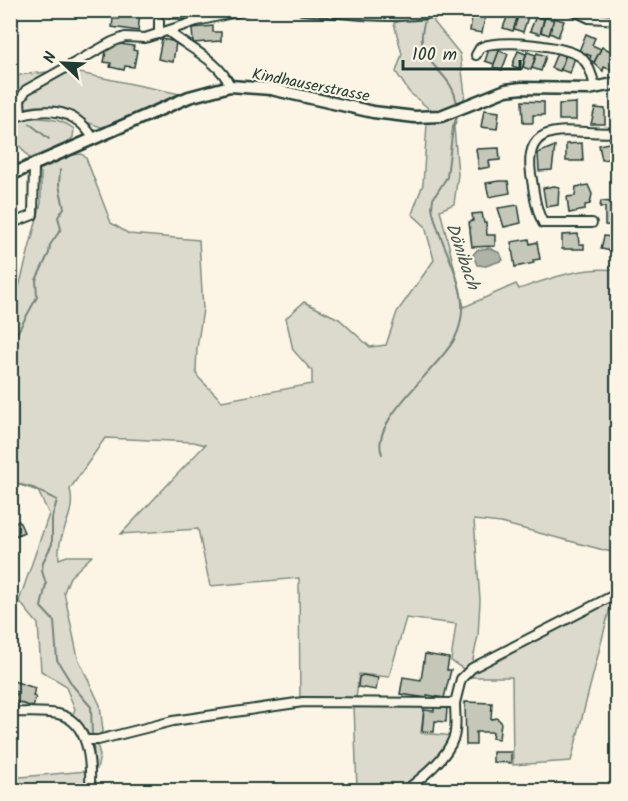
<svg xmlns="http://www.w3.org/2000/svg" width="628" height="801" viewBox="0 0 628 801" font-family="Kalam,sans-serif">
<style>
.green{fill:#dcdacc;stroke:#7e8c80;stroke-width:1.5}
.water{fill:#aeb3a7;stroke:#758479;stroke-width:1.5}
.lines{fill:none;stroke-linecap:round;stroke-linejoin:round}
.stream{stroke:#758479;stroke-width:2}
.building{fill:#c5c7b9;stroke:#1f3d34;stroke-width:1.5}
.street-casing{stroke:#1f3d34;stroke-width:12}
.secondary-casing{stroke:#1f3d34;stroke-width:15}
.street{stroke:#fcf5e5;stroke-width:8}
.secondary{stroke:#fcf5e5;stroke-width:10}
.labels{text-anchor:middle;stroke-width:4.5;stroke-linejoin:round;paint-order:stroke}
.street-label{font-size:16px;fill:#1f3d34;stroke:#fcf5e5}
.water-label{font-size:18px;font-style:italic;fill:#435a51;stroke:#fcf5e5}
</style>
<rect width="100%" height="100%" fill="#fcf5e5"/>
<filter id="ink" filterUnits="userSpaceOnUse"><feTurbulence type="fractalNoise" baseFrequency=".0167" numOctaves="2"/><feDisplacementMap in="SourceGraphic" scale="12" xChannelSelector="R" yChannelSelector="G"/><feConvolveMatrix kernelMatrix="1 2 1 2 8 2 1 2 1" color-interpolation-filters="sRGB"/></filter>
<g filter="url(#ink)">
<g class="green">
<path d="M409,11H433L434,22L460,54L465,95L454,127L458,174L454,204L440,210L464,307L516,284L519,289C551,278 583,266 617,270V562L611,552L501,523L474,520L480,600L478,636L472,664L612,600L571,761L513,765L512,677H465V670L451,661L456,624L406,618L389,677L359,674L356,699H425L421,733L454,736L450,746L409,790H357L354,705L300,706L299,578L210,586L198,529L121,534L205,445L194,442L105,438L70,489C77,516 56,534 59,559L67,556H92L70,577L64,592L78,658L100,705L103,731L96,738L100,756L97,769L92,771L90,756L72,716L75,709L65,685L41,671L38,624L19,601L49,514L38,491L11,482V303L18,291L41,203V173L20,146L11,141V76L65,70L185,95L106,128C68,121 61,95 15,111C30,123 53,112 74,129L73,137L68,143L73,155L82,154L86,158L111,223L129,234L199,240L203,309L197,348L196,371L198,377L222,401L312,384V371L293,350L286,318L304,302L339,319L370,347L386,345L397,312L434,260L425,226L412,214L423,184L428,108L409,92L396,72L402,54L394,23L409,19Z"/>
<path d="M86,771L87,782L38,790H11L10,778Z"/>
</g>
<path class="water" d="M489,248L500,253L503,260L486,266L477,265L473,255L477,250Z"/>
<g class="lines">
<g class="stream">
<path d="M426,17C408,66 453,66 457,105"/>
<path d="M30,124L49,139"/>
<path d="M10,346L37,297L36,280L49,253L50,245L61,229L58,217L64,208L59,185L60,170"/>
<path d="M382,454C368,421 441,367 455,338C478,291 439,251 432,207L433,199L447,177L453,127L457,117"/>
<path d="M10,482L33,488L57,500L52,518V544L43,562L42,571L46,584L41,607L54,621L57,660L73,686L91,707L92,736"/>
<path d="M93,744L95,771"/>
</g>
</g>
<g class="building">
<path d="M129,10L140,13L138,31L112,27L113,19H119L120,10Z"/>
<path d="M170,10H198V14H192V19H170Z"/>
<path d="M509,12L518,15L513,31L503,28Z"/>
<path d="M519,13L528,17L523,32L514,29Z"/>
<path d="M472,16L485,18L482,33L470,31Z"/>
<path d="M536,16L544,19L540,34L530,31Z"/>
<path d="M545,17L554,20L549,35L541,32Z"/>
<path d="M554,18L564,21L558,37L550,33Z"/>
<path d="M213,26V32H221V41L193,43L192,28Z"/>
<path d="M586,34L595,38L592,45L601,49L594,62L589,60L591,56L579,51Z"/>
<path d="M162,39L176,42L173,62L158,59Z"/>
<path d="M113,43L134,46L133,50L137,51L134,67L125,66L124,70L110,67L111,63L104,62L107,46L112,47Z"/>
<path d="M490,46L500,49L494,64L485,61Z"/>
<path d="M602,47L613,52L610,59L618,62L614,71L604,67L603,71L594,63Z"/>
<path d="M499,51L508,54L502,70L493,67Z"/>
<path d="M518,51L526,54L522,69L512,66Z"/>
<path d="M527,52L536,55L531,70L523,67Z"/>
<path d="M537,53L546,56L541,71L532,68Z"/>
<path d="M557,53L565,56L560,71L551,68Z"/>
<path d="M566,54L575,57L570,73L561,70Z"/>
<path d="M522,101L544,102V115H533V123H523Z"/>
<path d="M576,103V120H559V104Z"/>
<path d="M595,108L605,109V124H591Z"/>
<path d="M484,110L499,112L497,129L481,127Z"/>
<path d="M618,141L615,158L602,160L599,145Z"/>
<path d="M582,143L583,161H566V144Z"/>
<path d="M555,146L552,170L539,171L538,153Z"/>
<path d="M499,148L500,160L489,161L490,167L479,169L476,149Z"/>
<path d="M499,181H508L510,193L489,197L486,183Z"/>
<path d="M588,185L592,194L590,204L585,205V210L569,213L567,197L575,196L576,187Z"/>
<path d="M554,186L559,187L558,205L546,207L543,188Z"/>
<path d="M601,201L611,202V206L616,207L615,219H618V226L605,225V207H600Z"/>
<path d="M518,205L521,223L504,227L498,208Z"/>
<path d="M482,213L484,223H486L487,235H495V246L472,247L469,222L473,221L472,214Z"/>
<path d="M578,234L579,244H584V249H562V235Z"/>
<path d="M604,236L618,238L617,252L601,249Z"/>
<path d="M529,239L530,244L537,242L540,259L533,260L534,263L515,267L511,242Z"/>
<path d="M19,521L24,532L10,538V523Z"/>
<path d="M425,654L449,658L447,670H451L444,698L427,695V698L400,694L403,677L421,680Z"/>
<path d="M363,675L378,678L376,690L358,687L359,677Z"/>
<path d="M13,681L35,688L33,696L36,697L33,707L14,701L17,692L10,690Z"/>
<path d="M465,702L492,703L491,719L497,718L501,722L499,739L492,738L493,732H476V745H466Z"/>
<path d="M434,707L447,708L446,722L435,721L434,732L422,731L424,710L434,711Z"/>
<path d="M493,752H511V763L493,762Z"/>
</g>
<g class="lines">
<defs>
<g id="street">
<path d="M302,10C349,13 402,22 448,10"/>
<path d="M572,10L589,18L618,20"/>
<path d="M159,21V34"/>
<path d="M169,32C189,48 221,62 230,86"/>
<path d="M476,55L480,48C495,38 568,45 582,58C590,66 593,77 595,88"/>
<path d="M21,115L20,100L26,90L112,42L125,37L145,38L197,21L246,10"/>
<path d="M10,119C41,107 74,106 93,138"/>
<path d="M592,223H543C535,208 534,191 531,174C522,111 584,138 618,132"/>
<path d="M10,224L33,215L34,165"/>
<path d="M455,703L461,679L472,668L618,593"/>
<path d="M10,712C26,713 43,711 58,714C90,721 91,764 90,790"/>
<path d="M85,740H98L173,721L303,702L455,703C455,714 457,726 454,737C447,758 423,777 406,790"/>
</g>
<path id="secondary" d="M10,175L189,97L230,86L271,89L373,112L415,117L441,116L506,90L522,88L589,89L618,83"/>
</defs>
<use href="#street" class="street-casing"/>
<use href="#secondary" class="secondary-casing"/>
<use href="#street" class="street"/>
<use href="#secondary" class="secondary"/>
</g>
</g>
<g class="labels">
<g class="street-label">
<text transform="translate(311 84) rotate(11)" y="6">Kindhauserstrasse</text>
</g>
<g class="water-label">
<text transform="translate(463 256) rotate(71)" y="6">Dönibach</text>
</g>
</g>
<rect width="628" height="801" fill="none" stroke="#fcf5e5" stroke-width="36"/>
<rect x="18" y="18" width="592" height="765" fill="none" stroke="#1f3d34" stroke-width="2" filter="url(#ink)"/>
<g transform="translate(63 63) rotate(293)" stroke="#fcf5e5" stroke-width="4.5" paint-order="stroke">
<path d="M0-4.5L10 22L0 15L-10 22Z" fill="#1f3d34"/>
<text y="-9" font-size="16" font-weight="bold" text-anchor="middle" fill="#1f3d34">N</text>
</g>
<path d="M403 60v9h117v-9" fill="none" stroke="#1f3d34" stroke-width="3"/>
<text x="412" y="60" font-size="18" fill="#1f3d34" stroke="#fcf5e5" stroke-width="4.5" paint-order="stroke">100 m</text>
</svg>
